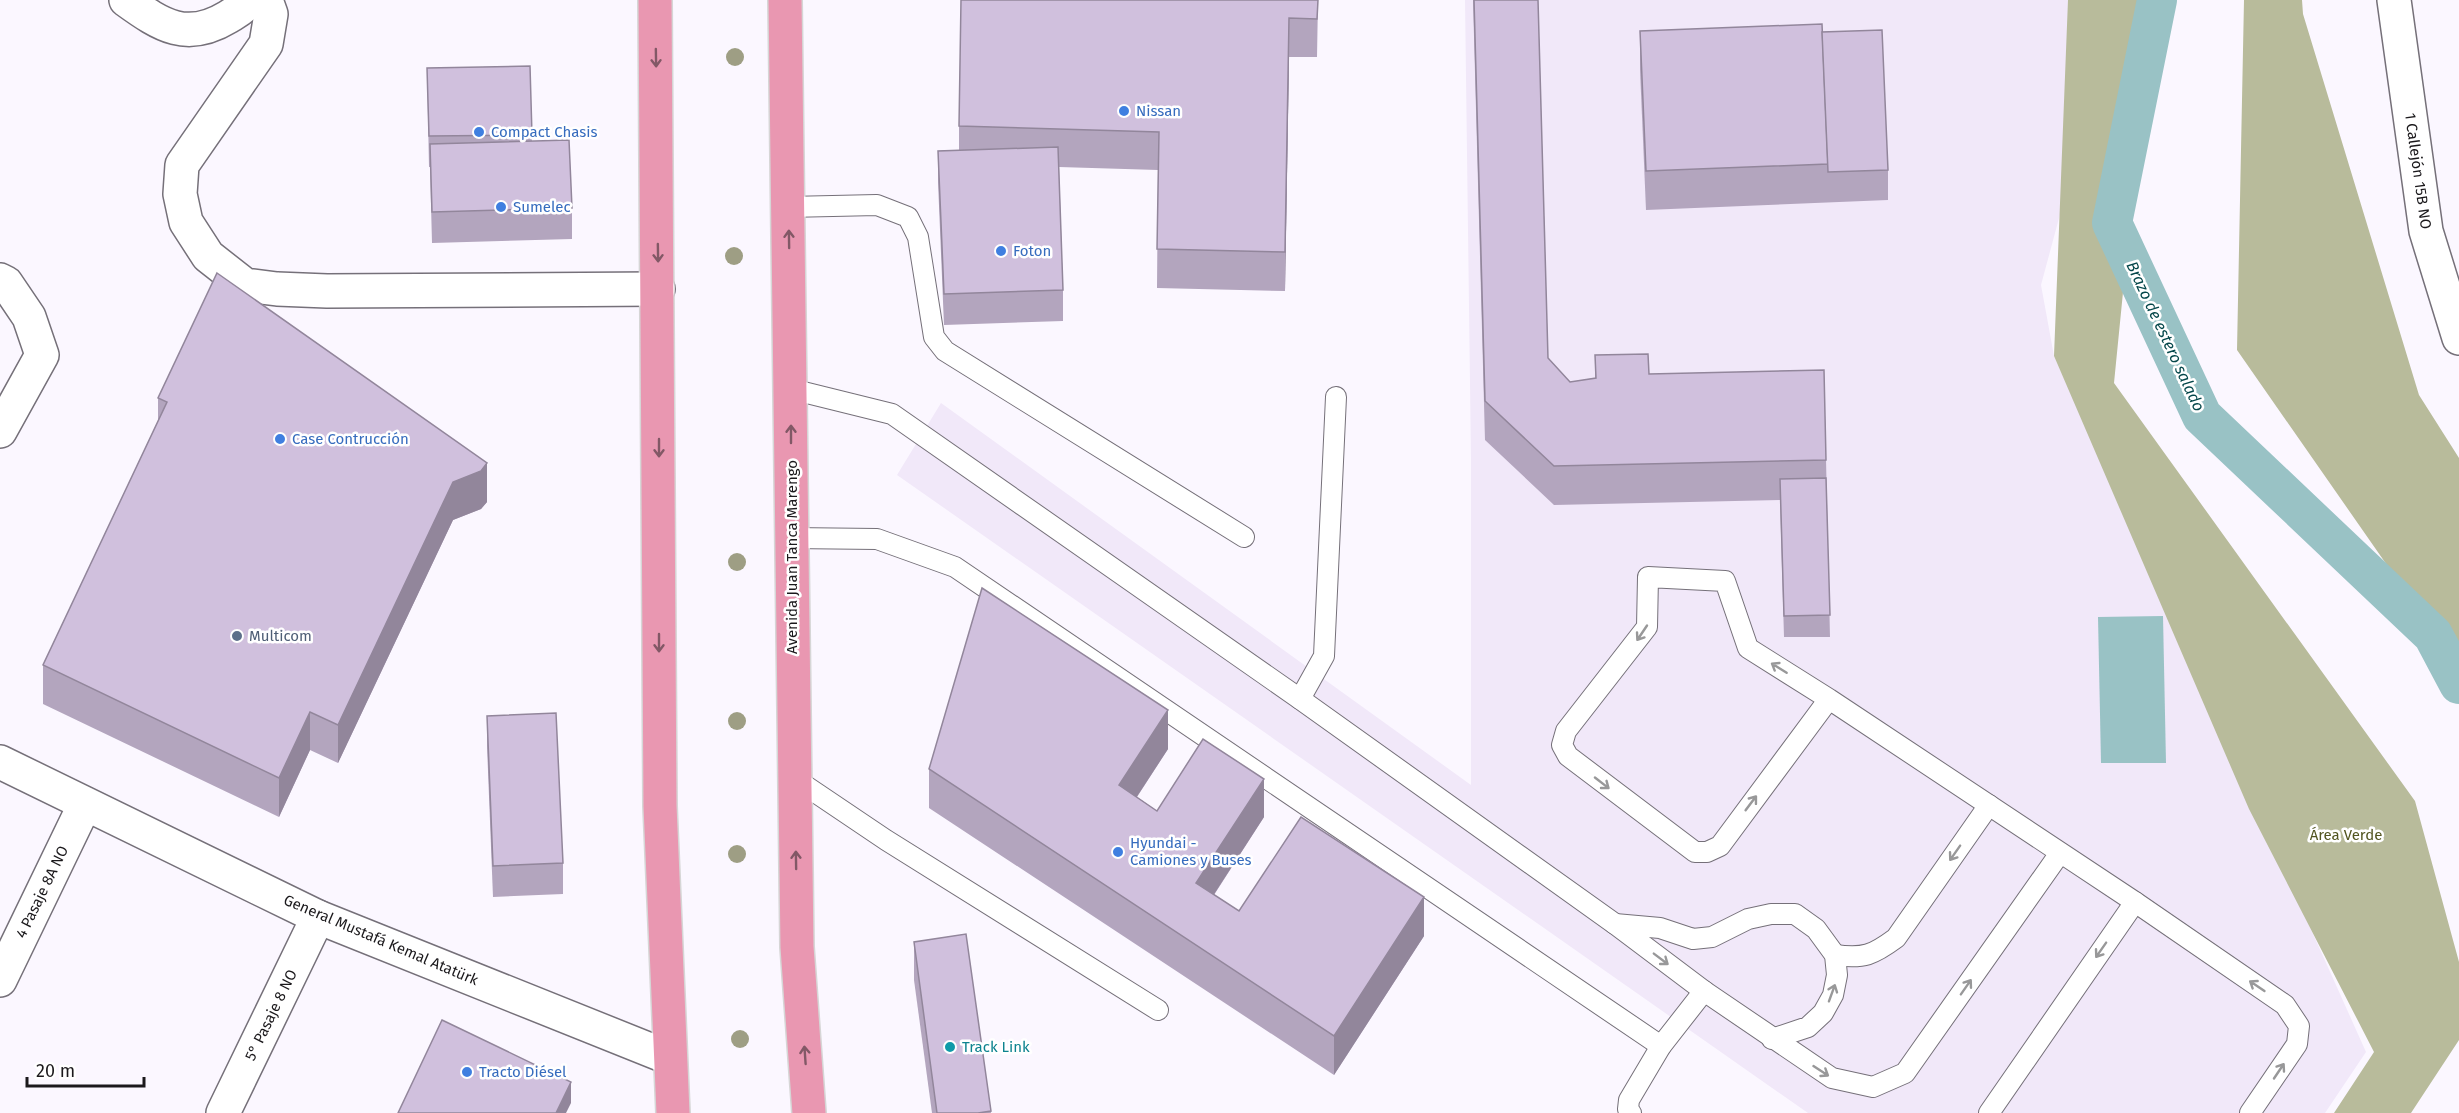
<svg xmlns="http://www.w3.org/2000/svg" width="2459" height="1113" viewBox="0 0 2459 1113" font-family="'Fira Sans',sans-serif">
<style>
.built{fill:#f1e8f9}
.forest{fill:#b8bb9b}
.water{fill:#99c2c5}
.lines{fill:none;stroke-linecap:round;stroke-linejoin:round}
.canal{stroke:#99c2c5;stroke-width:40}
.lane-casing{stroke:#757079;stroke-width:22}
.street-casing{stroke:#757079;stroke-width:36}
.primary-casing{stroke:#d6d6d6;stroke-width:36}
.lane{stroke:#fff;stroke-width:20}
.street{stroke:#fff;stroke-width:33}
.primary{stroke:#e997b1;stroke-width:33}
.tree{fill:#9e9e84}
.wall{fill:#b3a5be}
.shaded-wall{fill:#92869b}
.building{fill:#d0c0dd;stroke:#92869b;stroke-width:1.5}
.oneway{stroke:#825866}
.oneway2{stroke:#989899}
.shop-dot{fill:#3f7fe0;stroke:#fff;stroke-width:2}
.service-dot{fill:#5c6f8a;stroke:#fff;stroke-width:2}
.culture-dot{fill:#0f9aa8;stroke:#fff;stroke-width:2}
.labels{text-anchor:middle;stroke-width:5;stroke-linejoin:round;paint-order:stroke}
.shop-label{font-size:15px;fill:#366cbe;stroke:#fff;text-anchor:start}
.street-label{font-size:15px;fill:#1b191c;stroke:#fff}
.service-label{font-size:15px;fill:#4e5e75;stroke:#fff;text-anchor:start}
.park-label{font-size:15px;fill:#525520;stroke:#fff}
.culture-label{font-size:15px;fill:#0d838f;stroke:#fff;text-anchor:start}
.water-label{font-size:16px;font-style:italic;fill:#05474a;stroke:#fff}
</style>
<rect width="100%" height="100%" fill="#fbf7ff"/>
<path class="built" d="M1465,0H2069L2062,207L2041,285L2054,356L2366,1052L2325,1113H1808L897,475L941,403L1471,785V460Z"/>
<g class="forest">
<path d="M2068,0H2152L2114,383L2415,801L2459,962V1040L2411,1113H2334L2374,1052L2249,809L2054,356Z"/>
<path d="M2244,0H2302L2303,14L2419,395L2459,458V679L2435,634L2237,350Z"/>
</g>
<path class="water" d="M2163,616L2166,763H2101L2098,617Z"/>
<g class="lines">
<path class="canal" d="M2157,0L2112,223L2202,416L2433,635L2459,684"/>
<defs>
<g id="lane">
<path d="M788,207L877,205L908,217L918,237L934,337L945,351L1244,537"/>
<path d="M791,389L892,414L1300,699L1615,924L1704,991L1832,1078L1873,1087L1905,1073L2060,853"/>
<path d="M791,538L877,539L955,567L1661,1046"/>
<path d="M1300,699L1324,656L1336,397"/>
<path d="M1829,699L1720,846L1707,852H1695L1568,756L1562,745L1566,731L1647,627L1648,577L1725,581L1748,648L1829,699L2135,902L2285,1005L2299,1026L2297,1044L2250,1113"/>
<path d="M794,778L886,840L1158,1010"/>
<path d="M1615,924L1660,928L1693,939L1712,937L1748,919L1771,914H1795L1816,929L1835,955L1837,975L1833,995L1823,1013L1808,1027L1772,1039"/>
<path d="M1835,955C1864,959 1873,955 1896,938L1989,805"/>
<path d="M1631,1113L1628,1109L1629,1100L1661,1046L1704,991"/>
<path d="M1989,1113L2135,902"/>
</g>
<g id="street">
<path d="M126,0C162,26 187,42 228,17C236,12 244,8 250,0"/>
<path d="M266,0L271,14L266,44L182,165L180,194L186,222L208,256L245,285L277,289L327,291L658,289"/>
<path d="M2394,0L2426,231L2459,338"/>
<path d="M0,280L6,283L29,317L42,355L0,431"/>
<path d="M0,762L318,917L670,1058"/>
<path d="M0,980L85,804"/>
<path d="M223,1113L318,917"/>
</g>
<g id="primary">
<path d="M655,0L660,806L673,1113"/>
<path d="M785,0L797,947L809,1113"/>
</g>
</defs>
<use href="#lane" class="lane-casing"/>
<use href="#street" class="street-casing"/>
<use href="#primary" class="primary-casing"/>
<use href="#lane" class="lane"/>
<use href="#street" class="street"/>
<use href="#primary" class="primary"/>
</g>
<g class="tree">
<circle cx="735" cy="57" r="9"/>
<circle cx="734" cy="256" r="9"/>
<circle cx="737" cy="562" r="9"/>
<circle cx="737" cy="721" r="9"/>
<circle cx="737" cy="854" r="9"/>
<circle cx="740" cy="1039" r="9"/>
</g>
<g class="wall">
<path d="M1318,0L1317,57H1289L1285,291L1157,288L1158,170L1059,167L1063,290V321L944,325L938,182V151L959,150V126Z"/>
<path d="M1473,0H1538L1548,358L1570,382L1595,378V355L1649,374L1824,370L1830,637H1784L1780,500L1554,505L1485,440Z"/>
<path d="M1640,31L1822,32L1888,170V200L1646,210L1640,70Z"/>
<path d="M530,66L532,141L572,208V239L432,243L430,167H429L427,68Z"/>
<path d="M158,398L487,502L481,509L453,520L338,763L310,750L279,817L43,704V665L158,421Z"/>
<path d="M487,716L563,863V894L493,897L487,746Z"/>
<path d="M1168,749L1137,797L1157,811L1264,817L1214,895L1239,911L1424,936L1334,1075L929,808V769Z"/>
<path d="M966,934L991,1113H932L914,980V942Z"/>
</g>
<g class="shaded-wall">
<path d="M1289,18V57L1285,291V252Z"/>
<path d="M487,463V502L481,509L453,520L338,763V725L453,482Z"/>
<path d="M1168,710V749L1119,824V785Z"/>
<path d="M310,712V750L279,817V778Z"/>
<path d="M1264,779V817L1196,922V883Z"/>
<path d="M1424,897V936L1334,1075V1036Z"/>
<path d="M571,1082V1103L566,1113H556Z"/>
</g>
<g class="building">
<path d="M961,0H1318L1317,19L1289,18L1285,252L1157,249L1159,132L959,126Z"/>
<path d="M1474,0H1538L1548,358L1570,382L1596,378L1595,355L1648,354L1649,374L1824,370L1826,460L1554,466L1485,401Z"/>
<path d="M1822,24L1828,164L1646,171L1640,31Z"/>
<path d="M1882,30L1888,170L1828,172L1822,32Z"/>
<path d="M530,66L532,135L429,136L427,68Z"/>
<path d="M569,140L572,208L432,212L430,144Z"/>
<path d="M1058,147L1063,290L944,294L938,151Z"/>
<path d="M217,273L487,463L481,471L453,482L338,725L310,712L279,778L43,665L167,402L158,398Z"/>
<path d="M1826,478L1830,615L1784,616L1780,479Z"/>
<path d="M982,588L1168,710L1119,785L1157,811L1203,739L1264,779L1196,883L1239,911L1301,817L1424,897L1334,1036L929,769Z"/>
<path d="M556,713L563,863L493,866L487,716Z"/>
<path d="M966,934L991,1111L978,1113H937L914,942Z"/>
<path d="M442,1020L571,1082L556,1113H398Z"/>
</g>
<defs><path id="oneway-shaft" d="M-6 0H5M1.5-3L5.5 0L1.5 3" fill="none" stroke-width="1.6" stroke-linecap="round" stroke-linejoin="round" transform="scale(1.5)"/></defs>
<g class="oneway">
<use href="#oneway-shaft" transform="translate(656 58) rotate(89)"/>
<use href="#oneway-shaft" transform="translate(789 239) rotate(-91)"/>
<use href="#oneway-shaft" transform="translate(658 253) rotate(89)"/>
<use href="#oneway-shaft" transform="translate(791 434) rotate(-90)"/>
<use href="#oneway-shaft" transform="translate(659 448) rotate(90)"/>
<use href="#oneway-shaft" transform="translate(659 643) rotate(90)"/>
<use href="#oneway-shaft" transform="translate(796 860) rotate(-91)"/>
<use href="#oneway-shaft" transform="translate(805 1055) rotate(-94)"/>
</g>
<g class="oneway2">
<use href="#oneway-shaft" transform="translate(1642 633) rotate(124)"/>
<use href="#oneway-shaft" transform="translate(1779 668) rotate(-148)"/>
<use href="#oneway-shaft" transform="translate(1602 783) rotate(38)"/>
<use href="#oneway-shaft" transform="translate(1751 803) rotate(-53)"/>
<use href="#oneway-shaft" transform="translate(1955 853) rotate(125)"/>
<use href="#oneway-shaft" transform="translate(2101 950) rotate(125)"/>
<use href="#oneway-shaft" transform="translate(1661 959) rotate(37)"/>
<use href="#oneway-shaft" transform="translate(2257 986) rotate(-146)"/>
<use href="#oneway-shaft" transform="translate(1966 987) rotate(-55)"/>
<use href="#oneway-shaft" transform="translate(1832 993) rotate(-70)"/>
<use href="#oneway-shaft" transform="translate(1821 1071) rotate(33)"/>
<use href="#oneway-shaft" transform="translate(2279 1071) rotate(-56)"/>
</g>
<g class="shop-dot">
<circle cx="1124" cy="111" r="6"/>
<circle cx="479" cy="132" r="6"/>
<circle cx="501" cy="207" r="6"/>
<circle cx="1001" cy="251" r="6"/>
<circle cx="280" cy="439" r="6"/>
<circle cx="1118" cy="852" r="6"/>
<circle cx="467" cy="1072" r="6"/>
</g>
<circle class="service-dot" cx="237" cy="636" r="6"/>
<circle class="culture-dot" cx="950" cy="1047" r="6"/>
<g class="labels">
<g class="shop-label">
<text x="1136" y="116">Nissan</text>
<text x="491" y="137">Compact Chasis</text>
<text x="513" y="212">Sumelec</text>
<text x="1013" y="256">Foton</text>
<text x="292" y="444">Case Contrucción</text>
<text x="1130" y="848">Hyundai -<tspan x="1130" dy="17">Camiones y Buses</tspan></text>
<text x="479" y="1077">Tracto Diésel</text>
</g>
<g class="street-label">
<text transform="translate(2418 171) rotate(82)" y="5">1 Callejón 15B NO</text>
<text transform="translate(792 557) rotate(-90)" y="5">Avenida Juan Tanca Marengo</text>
<text transform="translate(42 892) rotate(-64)" y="5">4 Pasaje 8A NO</text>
<text transform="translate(381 940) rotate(23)" y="5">General Mustafá Kemal Atatürk</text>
<text transform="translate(271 1015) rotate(-64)" y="5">5° Pasaje 8 NO</text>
</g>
<g class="service-label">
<text x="249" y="641">Multicom</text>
</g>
<g class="park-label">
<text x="2346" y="840">Área Verde</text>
</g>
<g class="culture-label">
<text x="962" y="1052">Track Link</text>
</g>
<g class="water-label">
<text transform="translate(2166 336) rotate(65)" y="6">Brazo de estero salado</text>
</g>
</g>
<path d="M27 1077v9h117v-9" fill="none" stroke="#1b191c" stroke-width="3"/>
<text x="36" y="1077" font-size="18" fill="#1b191c" stroke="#ffffff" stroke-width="4.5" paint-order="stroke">20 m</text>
</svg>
